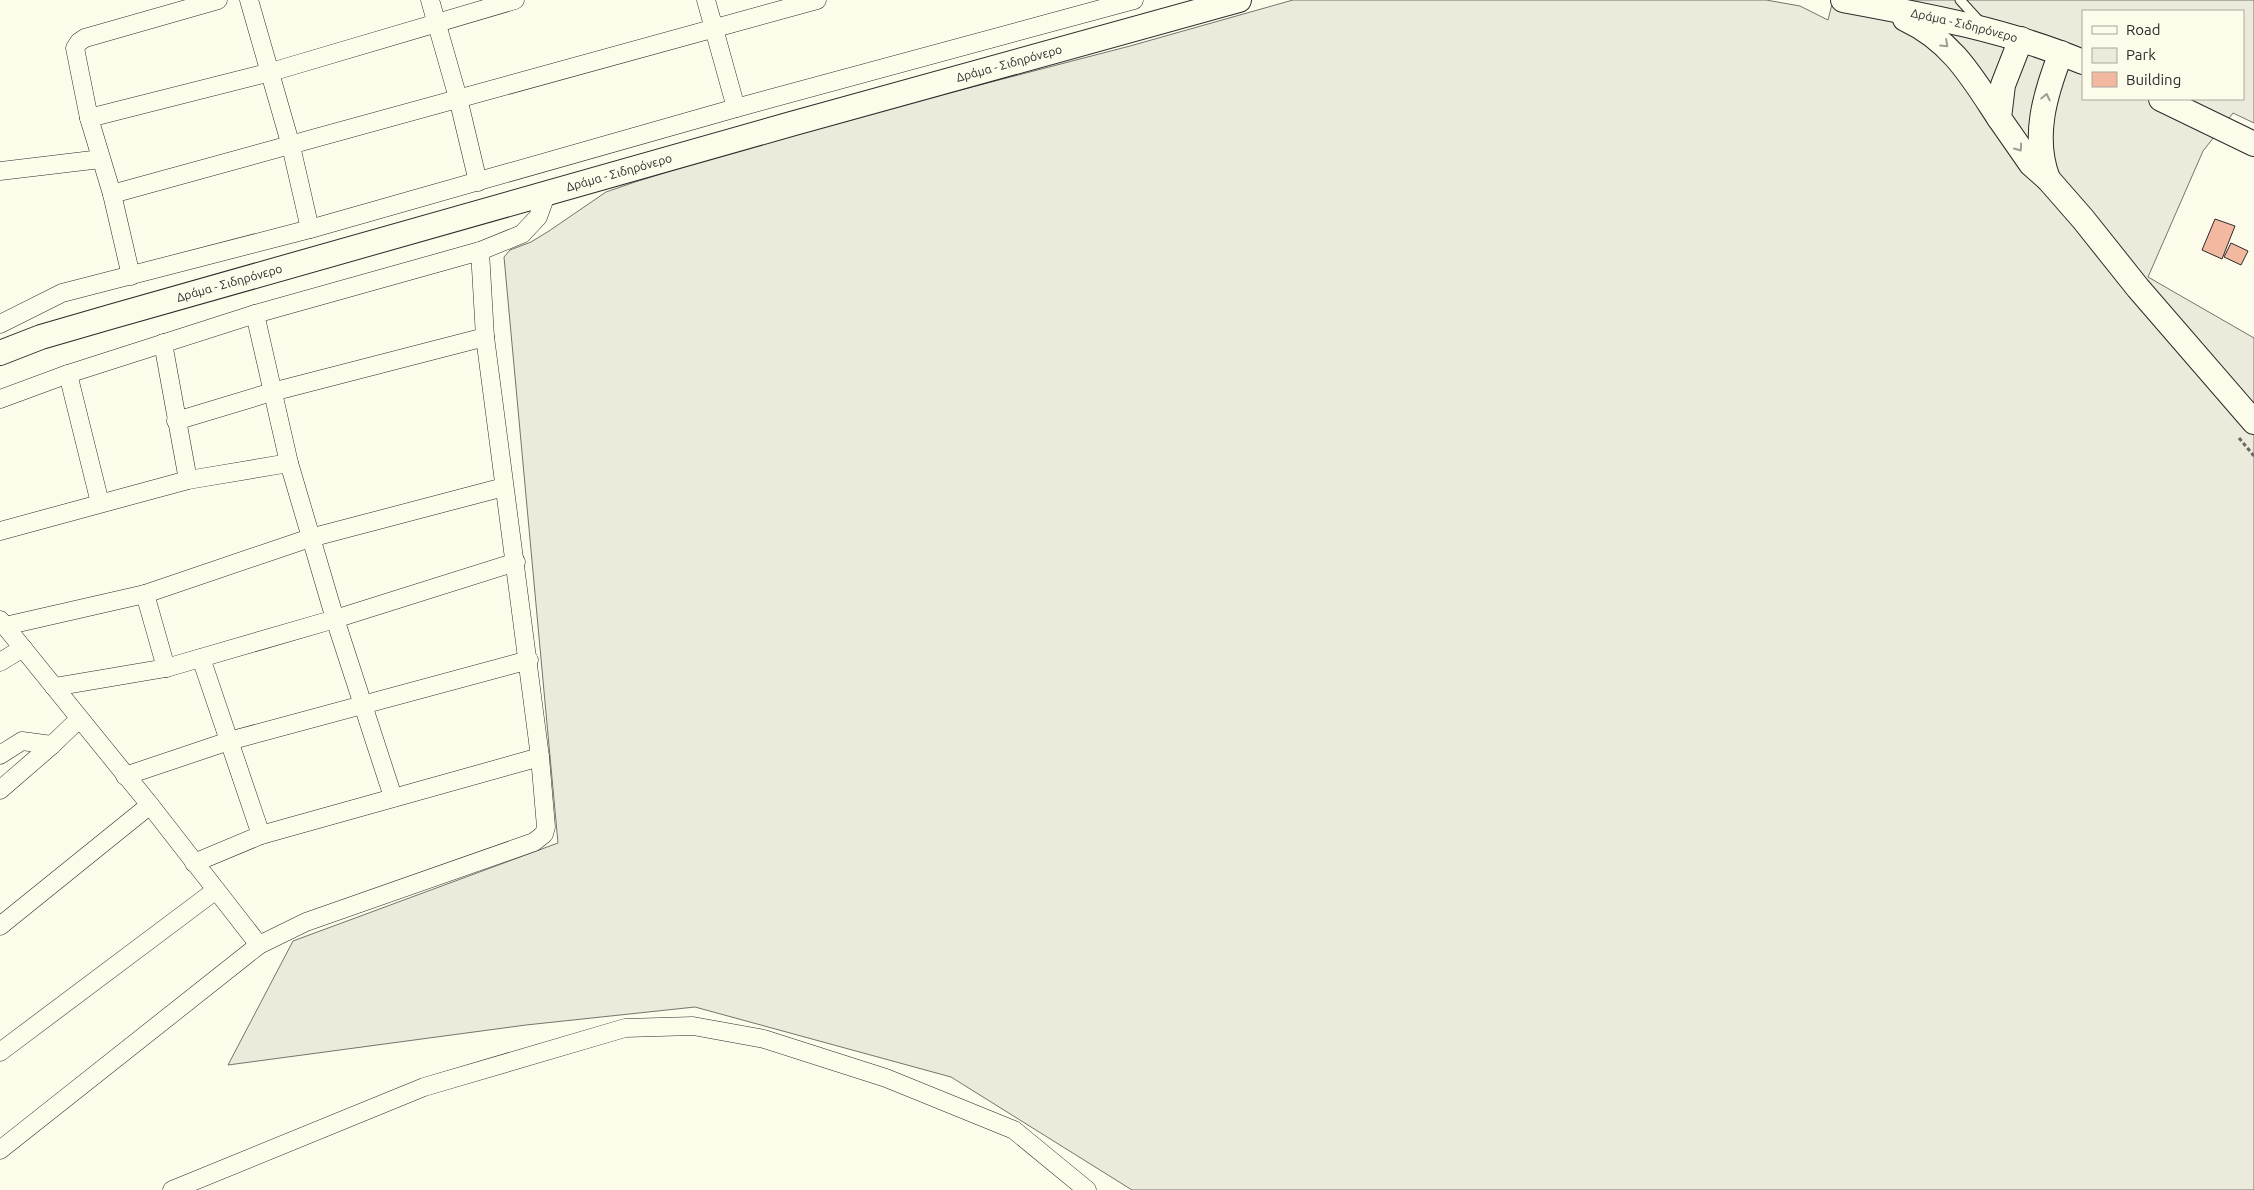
<svg xmlns="http://www.w3.org/2000/svg" width="2254" height="1190" viewBox="0 0 2254 1190" font-family="Ubuntu,sans-serif">
<style>
.green{fill:#ecebdb;stroke:#74746e;fill-rule:evenodd}
.building{fill:#f2b8a0;stroke:#2b2b2b}
.lines{fill:none;stroke-linecap:round;stroke-linejoin:round}
.lane-casing{stroke:#2b2b2b;stroke-width:11}
.street-casing{stroke:#2b2b2b;stroke-width:19}
.secondary-casing{stroke:#2b2b2b;stroke-width:26}
.path{stroke:#6a6964;stroke-width:3;stroke-dasharray:4 2.5;stroke-linecap:butt}
.lane{stroke:#fdfbea;stroke-width:9}
.street{stroke:#fdfbea;stroke-width:18}
.secondary{stroke:#fdfbea;stroke-width:24}
.oneway{stroke:#9e9d94}
.labels{text-anchor:middle;stroke-width:4;stroke-linejoin:round;paint-order:stroke}
.street-label{font-size:12px;fill:#2b2b2b;stroke:#fdfbea}
</style>
<rect width="100%" height="100%" fill="#fdfbea"/>
<path class="green" d="M1293,0H1766L1800,6L1828,20L1833,0H2254V123L2233,113L2203,151L2148,277L2254,338V1190H1132L951,1077L695,1007L526,1025L228,1065L293,941L558,843L504,257L510,250L531,242L549,231L606,192L635,182L787,135L1130,46ZM2083,11H2243V99H2083Z"/>
<g class="building">
<path d="M2215,219L2235,226L2222,259L2202,250Z"/>
<path d="M2231,243L2248,251L2241,265L2224,257Z"/>
</g>
<g class="lines">
<defs>
<path id="lane" d="M1960,0L1981,23"/>
<g id="street">
<path d="M249,0L291,146L310,229"/>
<path d="M430,0L458,98L478,182"/>
<path d="M706,0L736,108"/>
<path d="M89,118L271,72L515,0"/>
<path d="M0,171L101,159"/>
<path d="M112,194L817,0"/>
<path d="M131,276L112,194L89,118L75,48L79,42L85,38L218,0"/>
<path d="M0,324L62,293L310,229L736,108L1134,0"/>
<path d="M163,343L188,480"/>
<path d="M68,374L100,503"/>
<path d="M0,399L68,374L255,314L480,251L522,234L538,217L546,195"/>
<path d="M176,421L272,392L485,337"/>
<path d="M289,463L335,619L393,797"/>
<path d="M0,531L188,480L289,463L255,314"/>
<path d="M145,594L166,668"/>
<path d="M0,620L150,805L259,945"/>
<path d="M5,626L145,594L310,538L504,487"/>
<path d="M201,658L261,835"/>
<path d="M0,662L23,648"/>
<path d="M54,687L166,668L335,619L516,562"/>
<path d="M0,755L22,741L52,745"/>
<path d="M125,776L229,741L529,660"/>
<path d="M0,790L52,745L79,719"/>
<path d="M194,863L261,835L540,757"/>
<path d="M0,926L150,805"/>
<path d="M0,1052L216,890"/>
<path d="M0,1150L259,945L306,922L534,842L544,834L546,827L540,757L485,337L480,251"/>
<path d="M172,1190L424,1087L625,1028L693,1026L764,1039L886,1078L1014,1130L1087,1190"/>
</g>
<g id="secondary">
<path id="s1" d="M1843,0C1924,15 2007,30 2083,62"/>
<path d="M1905,19C1952,41 1972,77 1999,118"/>
<path d="M2021,39L2003,85L1999,118L2031,164L2048,179L2083,219L2138,288L2254,422"/>
<path d="M2161,99L2254,144"/>
<path d="M2048,179C2032,137 2045,94 2061,53"/>
<path id="s2" d="M0,353L41,337L110,317L791,124L1239,0"/>
</g>
</defs>
<use href="#lane" class="lane-casing"/>
<use href="#street" class="street-casing"/>
<use href="#secondary" class="secondary-casing"/>
<path class="path" d="M2239,438L2254,456"/>
<use href="#lane" class="lane"/>
<use href="#street" class="street"/>
<use href="#secondary" class="secondary"/>
</g>
<defs><path id="oneway-chevron" d="M-2-3.5L2.5 0L-2 3.5" fill="none" stroke-width="1.6" stroke-linecap="round" stroke-linejoin="round" transform="scale(1.25)"/></defs>
<g class="oneway">
<use href="#oneway-chevron" transform="translate(1945 44) rotate(43)"/>
<use href="#oneway-chevron" transform="translate(2046 97) rotate(-77)"/>
<use href="#oneway-chevron" transform="translate(2019 148) rotate(55)"/>
</g>
<g class="labels">
<g class="street-label">
<text dy="4" stroke="none"><textPath href="#s1" startOffset="124">Δράμα - Σιδηρόνερο</textPath></text>
<text dy="4" stroke="none"><textPath href="#s2" startOffset="1050">Δράμα - Σιδηρόνερο</textPath></text>
<text dy="4" stroke="none"><textPath href="#s2" startOffset="645">Δράμα - Σιδηρόνερο</textPath></text>
<text dy="4" stroke="none"><textPath href="#s2" startOffset="240">Δράμα - Σιδηρόνερο</textPath></text>
</g>
</g>
<rect x="2082" y="10" width="162" height="90" fill="#fdfbea" stroke="#a9a89e"/>
<rect x="2092" y="26" width="25" height="8" fill="#fdfbea" stroke="#a9a89e"/>
<text x="2126" y="35" font-size="15" fill="#2b2b2b">Road</text>
<rect x="2092" y="48" width="25" height="15" fill="#ecebdb" stroke="#a9a89e"/>
<text x="2126" y="60" font-size="15" fill="#2b2b2b">Park</text>
<rect x="2092" y="72" width="25" height="15" fill="#f2b8a0" stroke="#a9a89e"/>
<text x="2126" y="85" font-size="15" fill="#2b2b2b">Building</text>
</svg>
